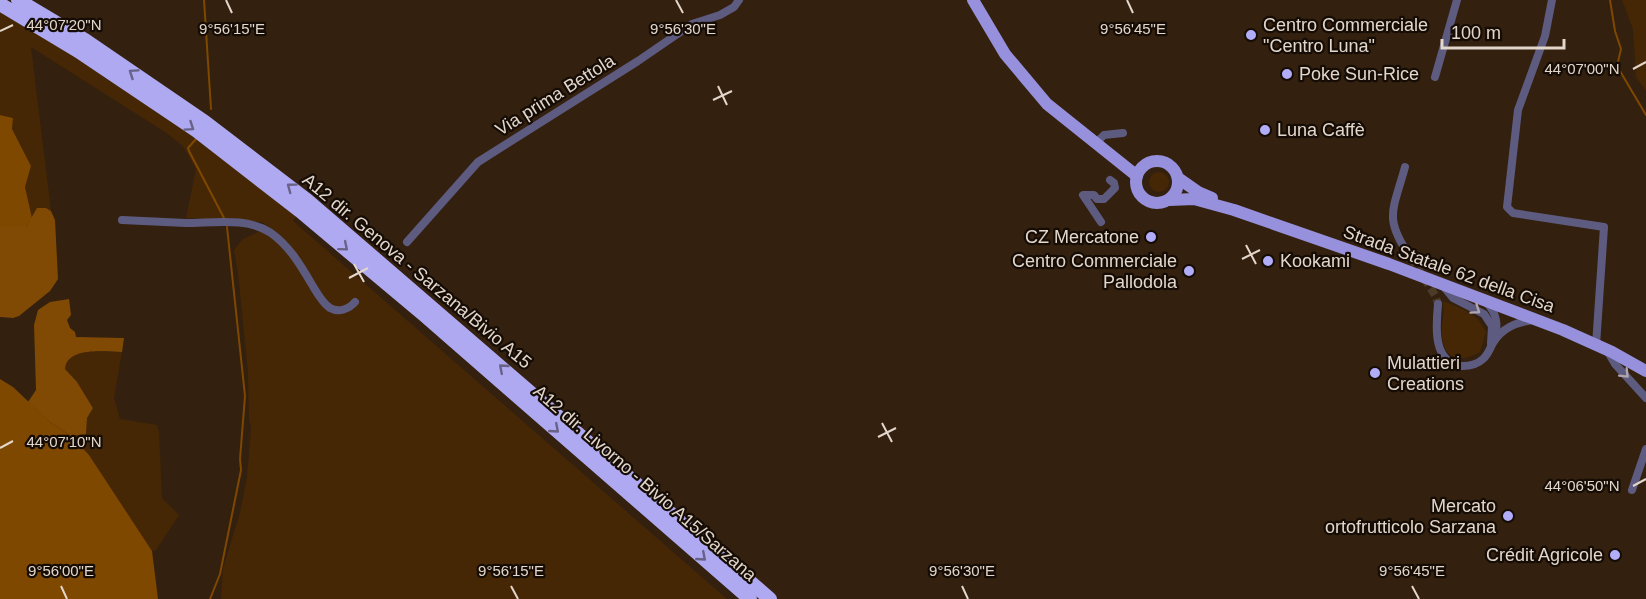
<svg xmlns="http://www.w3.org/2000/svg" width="1646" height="599" viewBox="0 0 1646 599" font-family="Arial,sans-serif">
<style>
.green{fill:#462705}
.forest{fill:#804a05}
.water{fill:#7e4801}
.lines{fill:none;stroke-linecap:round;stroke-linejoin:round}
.stream{stroke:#7e4801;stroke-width:2}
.street-tunnel{stroke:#4d3b2a;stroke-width:8;stroke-dasharray:8 4;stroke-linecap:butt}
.street{stroke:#5e5b80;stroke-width:8}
.primary{stroke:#9790dc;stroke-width:12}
.highway{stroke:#aea9f1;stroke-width:14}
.oneway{stroke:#696287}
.oneway2{stroke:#aea5ad}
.ticks{fill:none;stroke:#e3d6cb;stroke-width:2}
.poi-dot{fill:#b2adf9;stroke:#140c05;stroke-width:2}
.labels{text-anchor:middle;stroke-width:4.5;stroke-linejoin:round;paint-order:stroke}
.poi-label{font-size:18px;fill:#e3d6cb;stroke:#140c05;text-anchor:start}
.street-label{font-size:18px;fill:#e3d6cb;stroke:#140c05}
.ticks-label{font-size:15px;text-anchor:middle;fill:#e3d6cb;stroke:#140c05;stroke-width:4.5;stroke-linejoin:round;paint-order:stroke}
</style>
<rect width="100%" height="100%" fill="#33200e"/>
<g class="green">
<path d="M1622,0H1646V91L1636,77L1633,29Z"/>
<path d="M0,4L78,51L300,211L293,221L727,599H221L223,568L240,513L247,477L251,429L249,418L248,372L238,273L234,250L243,239L270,227L262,222L186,218L196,169L183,146L165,132L31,47L51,211L46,208L32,218L25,187L31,166L12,129L13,118L0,115Z"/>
<circle cx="1159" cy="182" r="10"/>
<path d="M1443,301C1462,309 1477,312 1486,332L1480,352C1462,363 1443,360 1442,335C1441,324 1445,313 1443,301Z"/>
<path d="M82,352H122L114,398L120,419L157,425L159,432L162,498L179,515L156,550L152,551L89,455L71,436L86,434L87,418L93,407L77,382L65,369C66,358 73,356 82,352Z"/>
</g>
<g class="forest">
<path d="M37,208H46L51,211L55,220L58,279L50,291L19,316L13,318L0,317V227H26Z"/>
<path d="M69,299L71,315L67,320L70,328L75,332L76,337L124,338L122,352C106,352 67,346 65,369L77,382L93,408L87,418L86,434L71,436L51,423L28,402L36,390L34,325L38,310L50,302Z"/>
</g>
<g class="water">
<path d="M0,115L13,118L12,129L31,166L25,187L32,218L26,227H0Z"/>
<path d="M0,379L13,387L51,423L71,436L89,455L152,551L158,599H0Z"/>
</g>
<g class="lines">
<g class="stream">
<path d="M204,0L211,109"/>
<path d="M1610,0L1615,31L1621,49L1617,66L1646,115"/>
<path d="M196,139L188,148L189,151L224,218"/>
<path d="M210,599L220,574L241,470L240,459L245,396L227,227"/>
</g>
<path class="street-tunnel" d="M1411,258L1435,295L1438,304"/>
<g class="street">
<path d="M1552,0L1545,36L1518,110L1507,207L1513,213L1604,227L1596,345"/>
<path d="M1435,77L1457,0"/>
<path d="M1095,144L1104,135L1123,133"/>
<path d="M1405,167C1393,211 1383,218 1411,258"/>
<path d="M122,220C143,221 165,222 186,223C213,223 248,217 271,233C289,246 300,264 311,283C316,291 322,303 330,308C339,313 349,309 355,302"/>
<path d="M1101,222L1083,195H1094L1097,199H1104L1115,188L1114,183L1110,180"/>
<path d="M407,242L478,162L638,61L692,24L720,15L734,7L739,0"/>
<path d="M1444,287L1453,298L1484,314L1492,326L1491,344"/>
<path d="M1487,303C1497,314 1499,325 1494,339"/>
<path d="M1438,304C1436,325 1432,363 1462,366C1469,366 1478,364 1483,359C1488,355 1490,348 1493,343C1502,328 1515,323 1532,320"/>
<path d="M1607,350L1615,364L1646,398"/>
<path d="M1632,490L1646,449"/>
</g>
<g class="primary">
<path d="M973,0L1005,54L1047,104L1137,176"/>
<circle cx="1157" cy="182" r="21"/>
<path d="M1178,178L1198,192L1212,198"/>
<path d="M1169,200L1194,199L1234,210L1389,264L1563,330L1612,352L1646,371"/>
</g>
<g class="highway">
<path d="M18,0L85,40L205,122L307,200L770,599"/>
<path d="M0,4L78,51L197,131L300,211L424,315L750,599"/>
</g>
</g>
<defs><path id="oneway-chevron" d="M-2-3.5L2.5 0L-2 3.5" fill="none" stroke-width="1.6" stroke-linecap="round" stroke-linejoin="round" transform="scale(1.5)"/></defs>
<g class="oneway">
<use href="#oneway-chevron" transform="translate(133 73) rotate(-146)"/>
<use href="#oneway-chevron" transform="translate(190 127) rotate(34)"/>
<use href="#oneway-chevron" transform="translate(291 187) rotate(-143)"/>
<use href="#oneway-chevron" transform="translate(344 247) rotate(40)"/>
<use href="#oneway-chevron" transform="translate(503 368) rotate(-139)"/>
<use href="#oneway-chevron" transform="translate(555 429) rotate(41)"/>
<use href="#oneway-chevron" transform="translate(702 557) rotate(41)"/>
</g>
<g class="oneway2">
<use href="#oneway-chevron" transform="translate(1476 310) rotate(34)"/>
<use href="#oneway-chevron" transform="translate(1625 374) rotate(45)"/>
</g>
<path class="ticks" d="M226,0L232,13M676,0L683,13M1127,0L1133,13M0,31L13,25M1633,69L1646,62M718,86L727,105M713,100L732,91M1246,245L1256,264M1242,259L1260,250M354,264L364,282M349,278L368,268M882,423L892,442M878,437L896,428M0,448L13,441M1633,486L1646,479M61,586L67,599M511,586L518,599M962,586L968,599M1412,586L1419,599"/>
<g class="poi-dot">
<circle cx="1251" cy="35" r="6"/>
<circle cx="1287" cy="74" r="6"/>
<circle cx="1265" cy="130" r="6"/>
<circle cx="1151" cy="237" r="6"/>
<circle cx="1268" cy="261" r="6"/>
<circle cx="1189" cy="271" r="6"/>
<circle cx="1375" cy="373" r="6"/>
<circle cx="1508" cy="516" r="6"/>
<circle cx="1615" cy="555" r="6"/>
</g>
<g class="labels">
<g class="poi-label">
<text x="1263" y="31">Centro Commerciale<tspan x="1263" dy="21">"Centro Luna"</tspan></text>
<text x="1299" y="80">Poke Sun-Rice</text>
<text x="1277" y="136">Luna Caffè</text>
<text x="1139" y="243" text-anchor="end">CZ Mercatone</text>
<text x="1177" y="267" text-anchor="end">Centro Commerciale<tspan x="1177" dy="21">Pallodola</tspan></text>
<text x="1280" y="267">Kookami</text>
<text x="1387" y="369">Mulattieri<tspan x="1387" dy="21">Creations</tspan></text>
<text x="1496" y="512" text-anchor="end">Mercato<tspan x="1496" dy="21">ortofrutticolo Sarzana</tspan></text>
<text x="1603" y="561" text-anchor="end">Crédit Agricole</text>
</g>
<g class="street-label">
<text transform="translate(555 95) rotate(-32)" y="6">Via prima Bettola</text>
<text transform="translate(1449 269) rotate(20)" y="6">Strada Statale 62 della Cisa</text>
<text transform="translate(417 271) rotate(40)" y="6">A12 dir. Genova - Sarzana/Bivio A15</text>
<text transform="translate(645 483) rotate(41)" y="6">A12 dir. Livorno - Bivio A15/Sarzana</text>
</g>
</g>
<g class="ticks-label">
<text x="64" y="30">44°07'20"N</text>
<text x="232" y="34">9°56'15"E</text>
<text x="683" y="34">9°56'30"E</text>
<text x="1133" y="34">9°56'45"E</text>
<text x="1582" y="74">44°07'00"N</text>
<text x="64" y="447">44°07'10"N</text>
<text x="1582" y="491">44°06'50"N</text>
<text x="61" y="576">9°56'00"E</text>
<text x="511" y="576">9°56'15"E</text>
<text x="962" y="576">9°56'30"E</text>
<text x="1412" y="576">9°56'45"E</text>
</g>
<path d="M1442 39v9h122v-9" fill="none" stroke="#e3d6cb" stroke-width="3"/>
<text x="1451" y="39" font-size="18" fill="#e3d6cb" stroke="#140c05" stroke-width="4.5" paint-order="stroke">100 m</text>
</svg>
